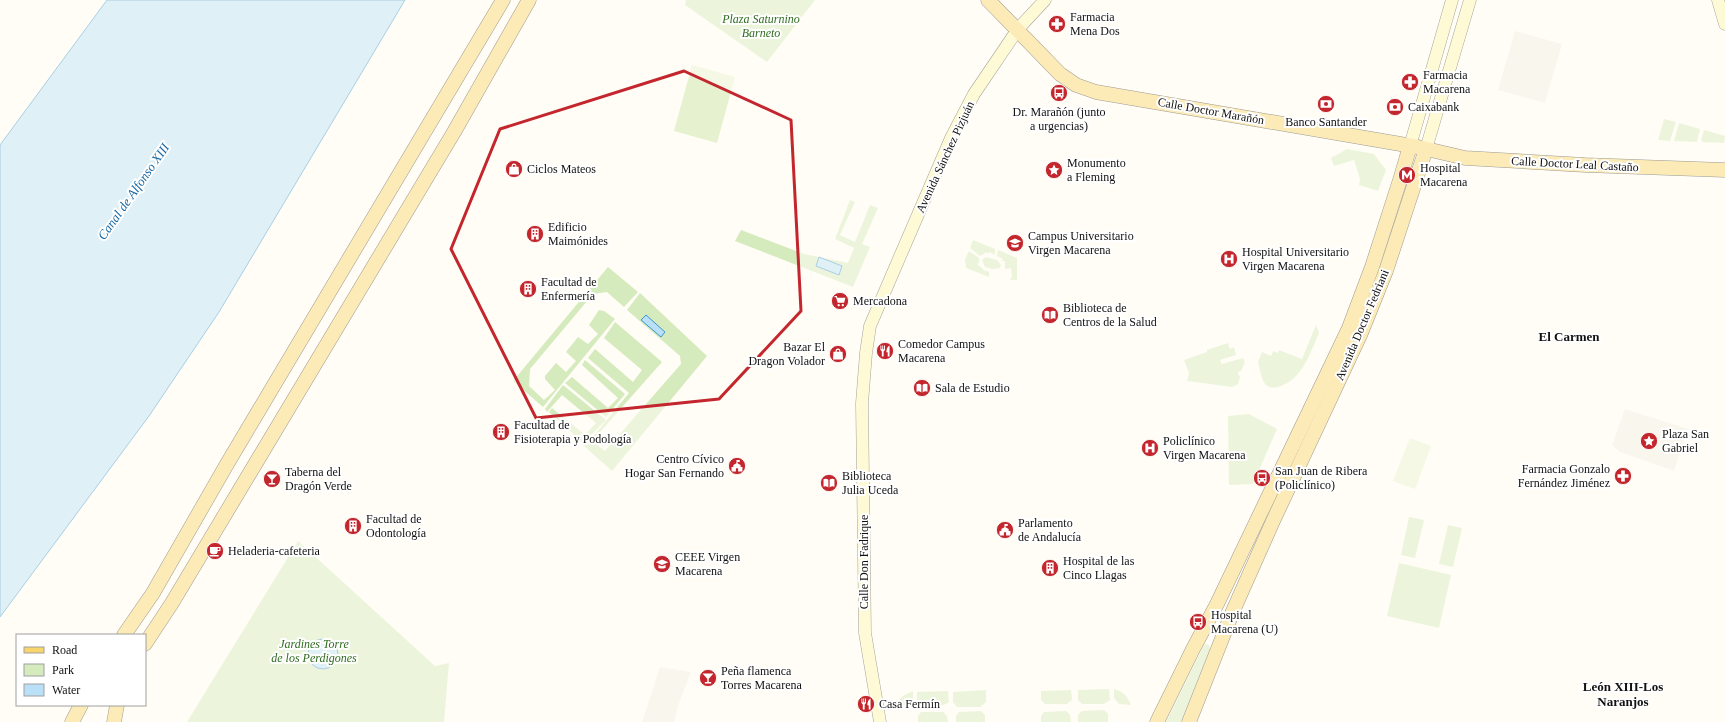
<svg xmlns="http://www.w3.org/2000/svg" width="1725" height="722" viewBox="0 0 1725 722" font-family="'Times New Roman',serif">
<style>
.green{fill:#d5ebbd}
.pitch{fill:#e6f2cf}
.plaza{fill:#f1ede2}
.water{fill:#b9e0f7;stroke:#3f96cf}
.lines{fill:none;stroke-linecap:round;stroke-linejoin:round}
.secondary-casing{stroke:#333;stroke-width:13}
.primary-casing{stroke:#222;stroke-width:15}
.secondary{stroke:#fff6b0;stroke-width:12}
.primary{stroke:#f9d66b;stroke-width:14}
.marked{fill:none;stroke:#c4262e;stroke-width:3;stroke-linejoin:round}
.labels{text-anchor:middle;stroke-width:4;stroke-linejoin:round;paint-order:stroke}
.poi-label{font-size:12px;fill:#111;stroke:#fff;text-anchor:start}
.park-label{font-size:12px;font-style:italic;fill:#2f6b1f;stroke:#fff}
.street-label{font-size:12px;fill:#111;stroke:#fff}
.water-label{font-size:13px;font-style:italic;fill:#1768a6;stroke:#fff}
.neighbourhood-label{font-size:13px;font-weight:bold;fill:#111;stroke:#fff}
</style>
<rect width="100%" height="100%" fill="#fffdf5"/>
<g class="green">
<path d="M686,0H815L767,62L685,5Z"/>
<path d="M1664,119L1676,122L1670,141L1658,140Z"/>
<path d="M1679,123L1700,129L1697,142L1674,141Z"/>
<path d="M1704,130L1725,136L1724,143L1703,142L1701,140Z"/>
<path d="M1347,149L1374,154L1386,170L1378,191L1359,185L1360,179L1354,160L1334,166L1331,158Z"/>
<path d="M850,200L855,202L840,235L855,242L870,205L878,208L862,244L870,247L853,287L735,241L741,230L804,254L848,263L854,248L835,239Z"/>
<path d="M973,240L995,249V255L990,252L988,254L987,252L980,256L970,248Z"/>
<path d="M998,250L1017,258V280H1010L1012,276L1011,268L1005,269V261H1002L1003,259L997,256Z"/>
<path d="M969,251L979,258V263L977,264L983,269V270L989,272V277L966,268L965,259Z"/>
<path d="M986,257L997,260L1001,265L1000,268L993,269L985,267L982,260Z"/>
<path d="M608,267L638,292L624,307L607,292L593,294L530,369L529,386L544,400L555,390L545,379V376L556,363L566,372L576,361L566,352L578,337L588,344L598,334L589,325L599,310L604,311L615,319L543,407L513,381Z"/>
<path d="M640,293L707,356L612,471L584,446L589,439L605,451L681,364L680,356L627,310Z"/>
<path d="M615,322L662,362L593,440L592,438L629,393L588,358L595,349L633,382L642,370L604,338Z"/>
<path d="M1316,325L1319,333C1310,353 1303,378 1281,386C1276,388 1270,389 1266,385C1261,380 1260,369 1258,362L1262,352L1271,356L1273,351L1278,353L1279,350L1302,359Z"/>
<path d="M1228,343L1230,349L1234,347L1236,355L1220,360L1222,364L1243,358L1245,362L1241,371L1238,372V374L1240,377L1238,384L1232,387L1187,381L1189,373L1184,360L1207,352V350Z"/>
<path d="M585,360L625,394L606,417L565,383L572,377L608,408L618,398L582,365Z"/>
<path d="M563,385L606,420L583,443L549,412L552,408L585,435L596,423L562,395L547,412L545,409Z"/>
<path d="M1249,414L1277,429L1253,484L1229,485L1228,416Z"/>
<path d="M1409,517L1424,520L1415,558L1401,555Z"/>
<path d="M1448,525L1462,528L1453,567L1439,564Z"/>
<path d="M298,541L435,666L449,663L444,722H187Z"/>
<path d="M1399,563L1451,575L1439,628L1387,616Z"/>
<path d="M1206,644L1209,645L1210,649L1181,722H1166L1204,645Z"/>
<path d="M1109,689L1110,700L1104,704H1082L1078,700V690Z"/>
<path d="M1114,689C1124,692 1127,696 1131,705L1119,704L1114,698Z"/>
<path d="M986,690V702L980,707H957L953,702V692Z"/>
<path d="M1071,690L1072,700L1067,704H1045L1041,700V691Z"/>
<path d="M913,691V702L908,707H897C899,697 904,695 913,691Z"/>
<path d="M948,691L949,702L944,705L921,706L917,702V692Z"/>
<path d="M1104,710L1108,714V722H1078V715L1082,711Z"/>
<path d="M981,711L985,715V722H956V716L959,712Z"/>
<path d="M1066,711L1070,715L1071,722H1041V716L1044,712Z"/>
<path d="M921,712H943L947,716L948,722H918V716Z"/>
</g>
<g class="pitch">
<path d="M692,65L735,77L717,143L674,131Z"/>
<path d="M1410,438L1431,446L1415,489L1393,481Z"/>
</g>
<g class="plaza">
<path d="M1515,31L1562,44L1545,103L1498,90Z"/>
<path d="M1625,409L1688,429L1674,471L1620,452L1612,445Z"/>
<path d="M660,667L691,672L678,706L674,722H642Z"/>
</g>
<g class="water">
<path d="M107,0H405L219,312L149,416L0,617V145Z"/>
<path d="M819,257L842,266L839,275L816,266Z"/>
<path d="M646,315L665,332L661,337L641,320Z"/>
<circle cx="323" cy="654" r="15"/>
</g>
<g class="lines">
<defs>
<g id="secondary">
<path d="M1718,0L1725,24"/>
<path d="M1410,146L1452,0"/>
<path d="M1426,149L1470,0"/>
<path d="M880,722L865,633L862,403L866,353L870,326L951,138L974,94L1018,29L1045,0"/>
</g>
<g id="primary">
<path d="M988,0L1060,74L1076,85L1096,92L1418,147L1465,158L1585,165L1725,170"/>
<path d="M124,635L153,593L227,464L503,0"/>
<path d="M145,644L172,603L454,132L529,0"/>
<path d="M72,722L81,705"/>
<path d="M114,722L117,705"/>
<path d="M1157,722L1193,649L1217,604L1349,328L1372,267L1400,180L1410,146"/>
<path d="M1189,722L1233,611L1273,521L1361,333L1386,271L1426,149"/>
</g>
</defs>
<use href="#secondary" class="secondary-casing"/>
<use href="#primary" class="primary-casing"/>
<use href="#secondary" class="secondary"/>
<use href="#primary" class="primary"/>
</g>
<path d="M0 0H1725V722H0ZM684,71L791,120L801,311L719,399L536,418L451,249L500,129Z" fill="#fffdf5" fill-opacity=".55" fill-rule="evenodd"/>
<path class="marked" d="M684,71L791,120L801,311L719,399L536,418L451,249L500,129Z"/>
<defs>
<symbol id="pharmacy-disc" viewBox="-11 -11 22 22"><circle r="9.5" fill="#c4262e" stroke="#fff"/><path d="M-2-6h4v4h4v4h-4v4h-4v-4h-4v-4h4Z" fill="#fff"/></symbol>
<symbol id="bus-disc" viewBox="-11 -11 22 22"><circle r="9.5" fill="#c4262e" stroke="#fff"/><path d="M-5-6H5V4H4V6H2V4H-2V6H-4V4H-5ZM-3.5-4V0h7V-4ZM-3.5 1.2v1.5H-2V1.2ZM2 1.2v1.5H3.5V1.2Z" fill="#fff"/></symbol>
<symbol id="bank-disc" viewBox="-11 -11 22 22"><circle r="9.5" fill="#c4262e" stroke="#fff"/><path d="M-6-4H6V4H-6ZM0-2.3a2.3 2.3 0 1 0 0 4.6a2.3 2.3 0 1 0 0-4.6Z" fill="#fff"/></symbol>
<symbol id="shop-disc" viewBox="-11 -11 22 22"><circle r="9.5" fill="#c4262e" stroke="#fff"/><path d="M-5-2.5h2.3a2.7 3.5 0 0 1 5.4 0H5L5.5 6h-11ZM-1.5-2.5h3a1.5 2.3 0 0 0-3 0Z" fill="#fff"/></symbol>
<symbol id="sight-disc" viewBox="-11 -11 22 22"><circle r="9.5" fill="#c4262e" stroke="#fff"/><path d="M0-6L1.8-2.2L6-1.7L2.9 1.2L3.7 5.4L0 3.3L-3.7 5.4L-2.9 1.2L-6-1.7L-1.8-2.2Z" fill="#fff"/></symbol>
<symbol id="metro-disc" viewBox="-11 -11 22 22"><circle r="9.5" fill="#c4262e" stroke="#fff"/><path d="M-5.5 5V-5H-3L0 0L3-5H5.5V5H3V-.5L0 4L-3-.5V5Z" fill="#fff"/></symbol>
<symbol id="building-disc" viewBox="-11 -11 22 22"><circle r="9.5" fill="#c4262e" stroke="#fff"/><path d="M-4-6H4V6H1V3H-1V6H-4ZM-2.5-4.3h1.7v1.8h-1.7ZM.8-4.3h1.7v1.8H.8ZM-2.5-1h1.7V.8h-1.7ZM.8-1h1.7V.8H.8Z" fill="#fff"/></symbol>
<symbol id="university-disc" viewBox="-11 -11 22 22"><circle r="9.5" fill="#c4262e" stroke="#fff"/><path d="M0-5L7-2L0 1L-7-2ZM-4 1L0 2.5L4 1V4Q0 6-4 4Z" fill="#fff"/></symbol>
<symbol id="hospital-disc" viewBox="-11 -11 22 22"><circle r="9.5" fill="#c4262e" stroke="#fff"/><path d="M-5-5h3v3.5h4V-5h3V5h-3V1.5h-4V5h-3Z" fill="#fff"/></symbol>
<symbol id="supermarket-disc" viewBox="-11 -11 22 22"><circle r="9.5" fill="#c4262e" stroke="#fff"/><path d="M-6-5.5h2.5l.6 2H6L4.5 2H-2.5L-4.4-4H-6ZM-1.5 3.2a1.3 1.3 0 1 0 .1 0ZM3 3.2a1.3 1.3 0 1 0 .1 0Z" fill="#fff"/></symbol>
<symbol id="library-disc" viewBox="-11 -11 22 22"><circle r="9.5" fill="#c4262e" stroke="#fff"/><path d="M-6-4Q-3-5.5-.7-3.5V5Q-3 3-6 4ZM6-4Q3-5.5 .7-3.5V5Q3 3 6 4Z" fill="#fff"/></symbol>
<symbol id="restaurant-disc" viewBox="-11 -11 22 22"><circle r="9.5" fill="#c4262e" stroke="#fff"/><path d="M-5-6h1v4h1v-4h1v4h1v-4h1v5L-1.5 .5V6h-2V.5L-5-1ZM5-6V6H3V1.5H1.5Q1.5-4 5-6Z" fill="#fff"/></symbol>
<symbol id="civic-disc" viewBox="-11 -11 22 22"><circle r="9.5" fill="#c4262e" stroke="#fff"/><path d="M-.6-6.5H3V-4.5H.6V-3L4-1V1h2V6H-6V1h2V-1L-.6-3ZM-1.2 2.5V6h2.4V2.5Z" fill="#fff"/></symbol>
<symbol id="bar-disc" viewBox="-11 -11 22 22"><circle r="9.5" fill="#c4262e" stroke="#fff"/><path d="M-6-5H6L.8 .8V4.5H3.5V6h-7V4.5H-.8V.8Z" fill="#fff"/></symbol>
<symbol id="cafe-disc" viewBox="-11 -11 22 22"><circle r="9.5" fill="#c4262e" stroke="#fff"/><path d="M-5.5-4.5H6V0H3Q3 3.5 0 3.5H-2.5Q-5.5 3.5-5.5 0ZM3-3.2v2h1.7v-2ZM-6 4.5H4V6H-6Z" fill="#fff"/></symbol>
<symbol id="school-disc" viewBox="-11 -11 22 22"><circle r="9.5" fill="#c4262e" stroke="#fff"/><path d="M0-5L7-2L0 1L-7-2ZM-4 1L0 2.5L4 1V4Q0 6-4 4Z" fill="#fff"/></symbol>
</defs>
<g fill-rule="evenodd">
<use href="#pharmacy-disc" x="1047" y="14" width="20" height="20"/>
<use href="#pharmacy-disc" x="1400" y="72" width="20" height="20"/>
<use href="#bus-disc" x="1049" y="83" width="20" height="20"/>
<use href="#bank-disc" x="1316" y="94" width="20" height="20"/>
<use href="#bank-disc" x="1385" y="97" width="20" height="20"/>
<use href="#shop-disc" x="504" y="159" width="20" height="20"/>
<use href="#sight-disc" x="1044" y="160" width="20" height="20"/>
<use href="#metro-disc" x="1397" y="165" width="20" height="20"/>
<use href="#building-disc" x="525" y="224" width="20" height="20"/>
<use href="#university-disc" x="1005" y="233" width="20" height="20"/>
<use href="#hospital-disc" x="1219" y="249" width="20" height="20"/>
<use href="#building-disc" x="518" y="279" width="20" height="20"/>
<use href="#supermarket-disc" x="830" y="291" width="20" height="20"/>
<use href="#library-disc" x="1040" y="305" width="20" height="20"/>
<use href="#restaurant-disc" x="875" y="341" width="20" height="20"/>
<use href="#shop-disc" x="828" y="344" width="20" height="20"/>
<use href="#library-disc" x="912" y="378" width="20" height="20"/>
<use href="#building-disc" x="491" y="422" width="20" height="20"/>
<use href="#sight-disc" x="1639" y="431" width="20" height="20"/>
<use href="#hospital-disc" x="1140" y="438" width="20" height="20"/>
<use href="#civic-disc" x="727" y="456" width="20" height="20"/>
<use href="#pharmacy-disc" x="1613" y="466" width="20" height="20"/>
<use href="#bus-disc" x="1252" y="468" width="20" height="20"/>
<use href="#bar-disc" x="262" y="469" width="20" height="20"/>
<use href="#library-disc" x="819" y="473" width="20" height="20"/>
<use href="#building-disc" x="343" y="516" width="20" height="20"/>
<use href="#civic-disc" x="995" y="520" width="20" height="20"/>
<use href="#cafe-disc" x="205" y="541" width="20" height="20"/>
<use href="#school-disc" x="652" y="554" width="20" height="20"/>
<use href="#building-disc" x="1040" y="558" width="20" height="20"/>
<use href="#bus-disc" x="1188" y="612" width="20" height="20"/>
<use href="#bar-disc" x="698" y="668" width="20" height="20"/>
<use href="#restaurant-disc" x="856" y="694" width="20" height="20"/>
</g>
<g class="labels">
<g class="poi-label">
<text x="1070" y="21">Farmacia<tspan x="1070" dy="14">Mena Dos</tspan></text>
<text x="1423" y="79">Farmacia<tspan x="1423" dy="14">Macarena</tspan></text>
<text x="1408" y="111">Caixabank</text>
<text x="1059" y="116" text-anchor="middle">Dr. Marañón (junto<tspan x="1059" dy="14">a urgencias)</tspan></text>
<text x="1326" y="126" text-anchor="middle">Banco Santander</text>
<text x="1067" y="167">Monumento<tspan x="1067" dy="14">a Fleming</tspan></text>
<text x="1420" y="172">Hospital<tspan x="1420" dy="14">Macarena</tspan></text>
<text x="527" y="173">Ciclos Mateos</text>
<text x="548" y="231">Edificio<tspan x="548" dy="14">Maimónides</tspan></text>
<text x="1028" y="240">Campus Universitario<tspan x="1028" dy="14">Virgen Macarena</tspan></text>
<text x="1242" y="256">Hospital Universitario<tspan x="1242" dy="14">Virgen Macarena</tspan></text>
<text x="541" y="286">Facultad de<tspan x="541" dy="14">Enfermería</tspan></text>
<text x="853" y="305">Mercadona</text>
<text x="1063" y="312">Biblioteca de<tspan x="1063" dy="14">Centros de la Salud</tspan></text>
<text x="898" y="348">Comedor Campus<tspan x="898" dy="14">Macarena</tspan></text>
<text x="825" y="351" text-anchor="end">Bazar El<tspan x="825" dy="14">Dragon Volador</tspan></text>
<text x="935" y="392">Sala de Estudio</text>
<text x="514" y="429">Facultad de<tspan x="514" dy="14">Fisioterapia y Podología</tspan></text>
<text x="1662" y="438">Plaza San<tspan x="1662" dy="14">Gabriel</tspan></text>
<text x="1163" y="445">Policlínico<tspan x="1163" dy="14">Virgen Macarena</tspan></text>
<text x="724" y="463" text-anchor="end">Centro Cívico<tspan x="724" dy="14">Hogar San Fernando</tspan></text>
<text x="1610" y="473" text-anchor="end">Farmacia Gonzalo<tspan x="1610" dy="14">Fernández Jiménez</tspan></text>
<text x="1275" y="475">San Juan de Ribera<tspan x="1275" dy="14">(Policlínico)</tspan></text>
<text x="285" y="476">Taberna del<tspan x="285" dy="14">Dragón Verde</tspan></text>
<text x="842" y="480">Biblioteca<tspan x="842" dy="14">Julia Uceda</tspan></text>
<text x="366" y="523">Facultad de<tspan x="366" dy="14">Odontología</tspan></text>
<text x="1018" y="527">Parlamento<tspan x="1018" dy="14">de Andalucía</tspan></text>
<text x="228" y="555">Heladeria-cafeteria</text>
<text x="675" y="561">CEEE Virgen<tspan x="675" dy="14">Macarena</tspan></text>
<text x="1063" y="565">Hospital de las<tspan x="1063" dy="14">Cinco Llagas</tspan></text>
<text x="1211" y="619">Hospital<tspan x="1211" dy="14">Macarena (U)</tspan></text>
<text x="721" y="675">Peña flamenca<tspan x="721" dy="14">Torres Macarena</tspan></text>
<text x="879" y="708">Casa Fermín</text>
</g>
<g class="park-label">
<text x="761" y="23">Plaza Saturnino<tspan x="761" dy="14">Barneto</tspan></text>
<text x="314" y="648">Jardines Torre<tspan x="314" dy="14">de los Perdigones</tspan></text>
</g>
<g class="street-label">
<text transform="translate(1211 111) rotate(10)" y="4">Calle Doctor Marañón</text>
<text transform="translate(945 157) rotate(-65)" y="4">Avenida Sánchez Pizjuán</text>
<text transform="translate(1575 164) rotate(3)" y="4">Calle Doctor Leal Castaño</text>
<text transform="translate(1362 325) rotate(-67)" y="4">Avenida Doctor Fedriani</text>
<text transform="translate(864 562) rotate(-90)" y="4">Calle Don Fadrique</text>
</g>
<g class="water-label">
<text transform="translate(133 191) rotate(-55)" y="5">Canal de Alfonso XIII</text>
</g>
<g class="neighbourhood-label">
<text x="1569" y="341">El Carmen</text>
<text x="1623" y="691">León XIII-Los<tspan x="1623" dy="15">Naranjos</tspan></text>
</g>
</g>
<rect x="16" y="634" width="130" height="72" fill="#ffffff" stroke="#a0a0a0"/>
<rect x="24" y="647" width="20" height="6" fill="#f9d66b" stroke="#a0a0a0"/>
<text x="52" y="654" font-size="12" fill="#111111">Road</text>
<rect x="24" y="664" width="20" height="12" fill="#d5ebbd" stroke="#a0a0a0"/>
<text x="52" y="674" font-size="12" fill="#111111">Park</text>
<rect x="24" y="684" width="20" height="12" fill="#b9e0f7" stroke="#a0a0a0"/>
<text x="52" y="694" font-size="12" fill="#111111">Water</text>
</svg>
